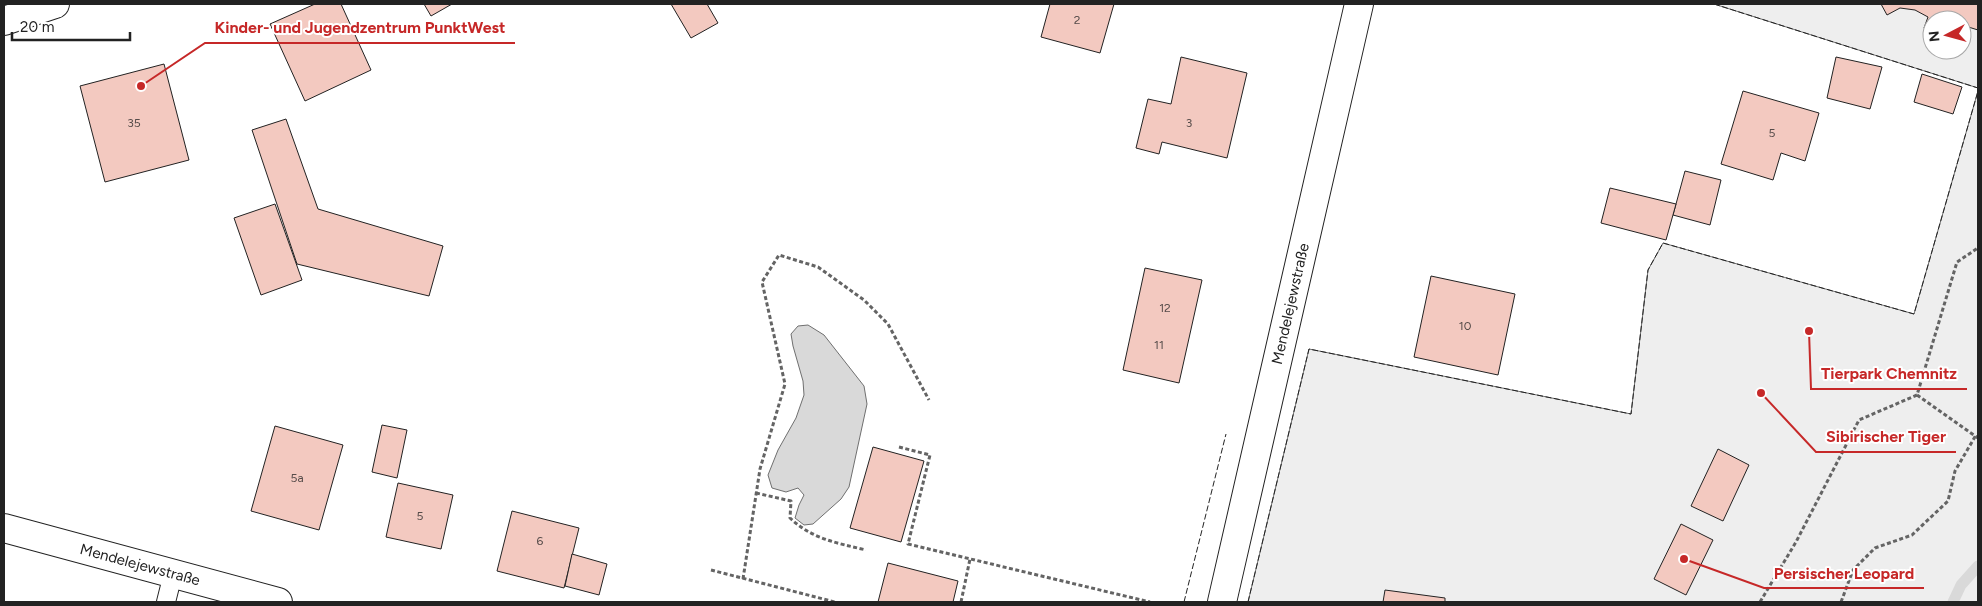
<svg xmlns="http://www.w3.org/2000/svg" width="1982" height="606" viewBox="0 0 1982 606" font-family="Figtree,sans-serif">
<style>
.green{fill:#eee;stroke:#6f6f6f;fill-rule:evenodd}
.water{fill:#d9d9d9;stroke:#6f6f6f}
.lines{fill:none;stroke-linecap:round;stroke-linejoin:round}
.stream{stroke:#d9d9d9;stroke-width:11}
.building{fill:#f3c9c0;stroke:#222}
.service-casing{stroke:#222;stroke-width:20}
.minor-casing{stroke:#222;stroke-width:30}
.secondary-casing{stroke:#222;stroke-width:30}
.path{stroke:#646464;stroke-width:3;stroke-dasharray:4 2.5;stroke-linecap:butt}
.service{stroke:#fff;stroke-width:18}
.minor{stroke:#fff;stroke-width:28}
.secondary{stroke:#fff;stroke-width:28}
.fence{stroke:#222;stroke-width:1;stroke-dasharray:6 2.5;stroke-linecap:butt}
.labels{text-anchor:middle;stroke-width:4;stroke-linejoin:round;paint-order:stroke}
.number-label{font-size:12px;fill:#564c4a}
.street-label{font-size:15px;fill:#222;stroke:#fff}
.leader{fill:none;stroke:#c62828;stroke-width:2}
.callout-dot{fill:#c62828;stroke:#fff;stroke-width:2}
.callout-label{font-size:16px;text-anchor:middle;font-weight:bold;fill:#c62828;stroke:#fff;stroke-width:4;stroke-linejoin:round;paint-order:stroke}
</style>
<rect width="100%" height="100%" fill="#fff"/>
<g class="green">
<path d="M1714,4H1978V88ZM1932,20H1962V50H1932Z"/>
<path d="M1978,91V602H1248L1309,349L1631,414L1648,270L1663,243L1914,314Z"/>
</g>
<path class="water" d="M808,325L824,335L864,386L867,404L849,487L841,499L813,524L804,525L795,518L799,505L804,495L798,488L786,492L772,488L768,475L778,450L796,418L804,395L803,381L793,346L791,334L798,326Z"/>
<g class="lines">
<path class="stream" d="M1953,602L1961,585L1978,566"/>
</g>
<g class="building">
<path d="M315,4H341L371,70L305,101L270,24Z"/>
<path d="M424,4H452L431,16Z"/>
<path d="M671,4H707L718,23L691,38Z"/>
<path d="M1050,4H1114L1100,53L1041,37Z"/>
<path d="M1881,4H1978V30L1962,25V20H1932V30L1924,28L1928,17L1915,10L1900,8L1887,15Z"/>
<path d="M1181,57L1247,73L1227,158L1162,142L1159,154L1136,148L1148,99L1171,104Z"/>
<path d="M1836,57L1882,67L1870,109L1827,98Z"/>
<path d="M164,64L189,160L105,182L80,86Z"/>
<path d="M1922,74L1962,87L1953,114L1914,102Z"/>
<path d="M1743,91L1819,113L1805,161L1781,153L1773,180L1721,164Z"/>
<path d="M286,119L318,209L443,246L429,296L297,264L252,130Z"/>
<path d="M1685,171L1721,180L1710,225L1673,215Z"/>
<path d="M1610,188L1676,204L1666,240L1601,223Z"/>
<path d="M275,204L302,280L261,295L234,218Z"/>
<path d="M1145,268L1202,280L1179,383L1123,370Z"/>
<path d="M1431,276L1515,294L1498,375L1414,357Z"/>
<path d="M382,425L407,430L397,478L372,472Z"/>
<path d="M275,426L343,445L319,530L251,511Z"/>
<path d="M873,447L924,461L901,542L850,528Z"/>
<path d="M1718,449L1749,465L1723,521L1691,506Z"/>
<path d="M398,483L453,495L441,549L386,537Z"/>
<path d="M512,511L579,528L564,588L497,571Z"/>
<path d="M1681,524L1713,540L1686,595L1654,579Z"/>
<path d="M572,554L607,564L599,595L565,586Z"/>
<path d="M888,563L958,581L953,602H878Z"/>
<path d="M1385,590L1445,598V602H1383Z"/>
</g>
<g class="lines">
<defs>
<path id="service" d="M166,602L173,574"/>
<g id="minor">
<path id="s1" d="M4,528L278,602"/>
<path id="s2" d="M1222,602L1359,4"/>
</g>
<path id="secondary" d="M4,21L55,4"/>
</defs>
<use href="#service" class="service-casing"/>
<use href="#minor" class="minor-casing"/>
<use href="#secondary" class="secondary-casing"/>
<g class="path">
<path d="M1917,395L1978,438"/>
<path d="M899,447L930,455L908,544L1150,602"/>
<path d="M756,493L791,501L790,518C812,539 837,543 866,550"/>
<path d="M711,570L835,602"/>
<path d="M743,579L760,469L785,384L762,282L779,255L818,267L864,300L888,324L929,400"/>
<path d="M961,602L970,559"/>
<path d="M1760,602L1796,542L1859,420L1917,395L1957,262L1978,248"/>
<path d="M1841,602L1853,570L1875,548L1912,535L1948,501L1955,471L1976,435"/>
</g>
<use href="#service" class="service"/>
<use href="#minor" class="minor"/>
<use href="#secondary" class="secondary"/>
<g class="fence">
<path d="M1714,4L1978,88"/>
<path d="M1184,602L1226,434"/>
<path d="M1248,602L1309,349L1631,414L1648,270L1663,243L1914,314L1978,91"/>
</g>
</g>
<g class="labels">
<g class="number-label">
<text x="1077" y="24">2</text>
<text x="134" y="127">35</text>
<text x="1189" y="127">3</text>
<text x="1772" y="137">5</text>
<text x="1165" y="312">12</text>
<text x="1465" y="330">10</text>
<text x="1159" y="349">11</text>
<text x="297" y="482">5a</text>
<text x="420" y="520">5</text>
<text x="540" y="545">6</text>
</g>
<g class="street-label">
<text dy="5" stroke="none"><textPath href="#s2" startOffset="306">Mendelejewstraße</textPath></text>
<text dy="5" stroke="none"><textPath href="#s1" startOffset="141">Mendelejewstraße</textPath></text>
</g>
</g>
<path class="leader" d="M141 86L205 43H515M1809 331L1811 389H1967M1761 393L1816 452H1956M1684 559L1764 588H1924"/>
<g class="callout-dot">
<circle cx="141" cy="86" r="5"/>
<circle cx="1809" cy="331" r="5"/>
<circle cx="1761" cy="393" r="5"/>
<circle cx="1684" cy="559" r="5"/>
</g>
<g class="callout-label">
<text x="360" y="33">Kinder- und Jugendzentrum PunktWest</text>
<text x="1889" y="379">Tierpark Chemnitz</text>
<text x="1886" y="442">Sibirischer Tiger</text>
<text x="1844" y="579">Persischer Leopard</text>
</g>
<rect width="1982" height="606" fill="none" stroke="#222222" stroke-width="10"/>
<g transform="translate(1947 35) rotate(264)"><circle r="24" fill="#ffffff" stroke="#a7a7a7"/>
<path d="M0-4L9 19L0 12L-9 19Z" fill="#c62828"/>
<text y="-8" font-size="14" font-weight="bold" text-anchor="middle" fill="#222222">N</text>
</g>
<path d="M12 32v8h118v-8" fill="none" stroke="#222222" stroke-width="2.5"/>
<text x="20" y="32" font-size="15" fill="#222222" stroke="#ffffff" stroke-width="4" paint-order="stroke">20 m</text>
</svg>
